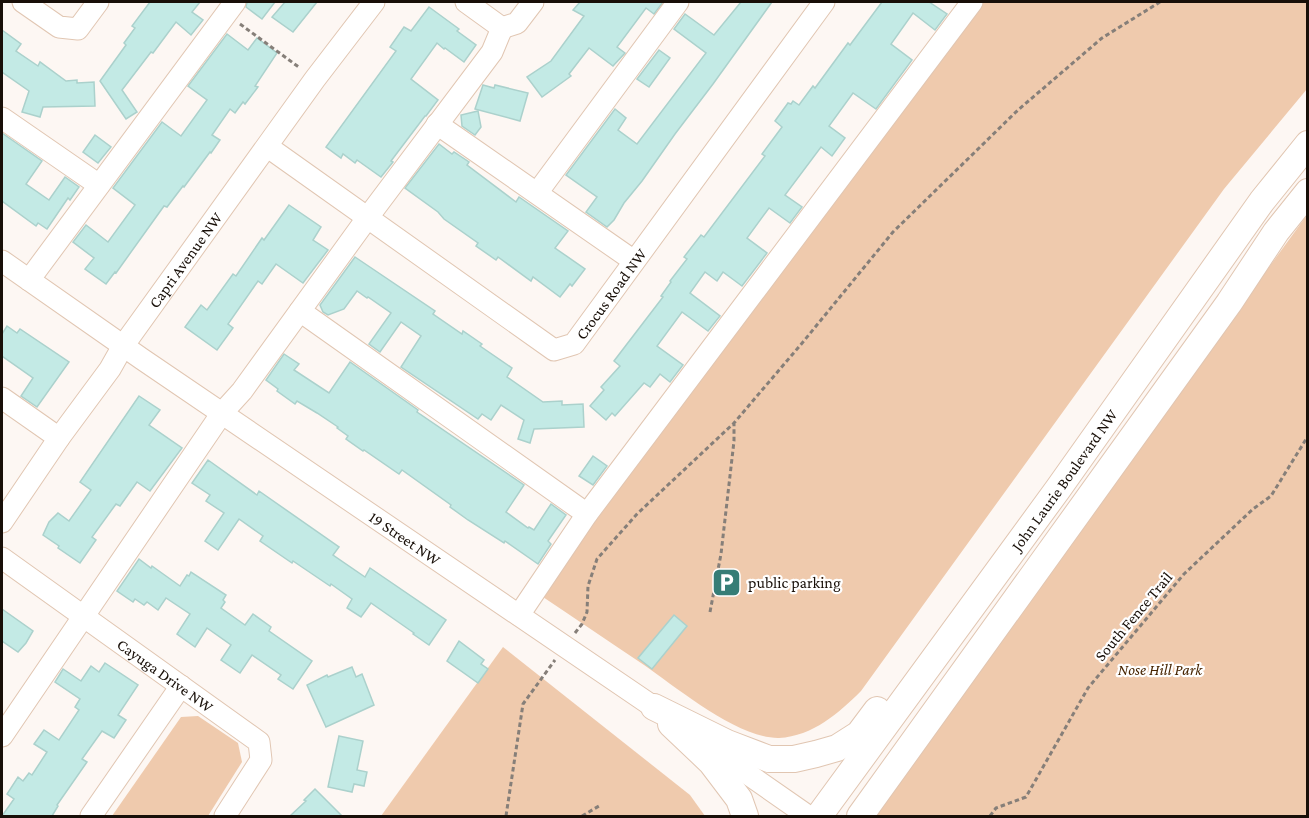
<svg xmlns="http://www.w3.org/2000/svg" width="1309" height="818" viewBox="0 0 1309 818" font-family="'Crimson Pro',serif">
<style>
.green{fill:#efcaad}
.building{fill:#c3eae5;stroke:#abd1cc;stroke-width:1.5}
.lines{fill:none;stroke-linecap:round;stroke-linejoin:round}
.minor-casing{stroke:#e1c6b2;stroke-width:23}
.major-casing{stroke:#e1c6b2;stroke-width:28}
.path{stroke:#867f79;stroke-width:3;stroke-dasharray:4.5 3;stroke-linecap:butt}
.minor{stroke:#fff;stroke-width:21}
.major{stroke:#fff;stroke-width:26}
.labels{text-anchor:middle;stroke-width:4.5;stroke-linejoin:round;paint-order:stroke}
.street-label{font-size:16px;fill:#180f08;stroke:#fff}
.poi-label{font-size:16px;fill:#180f08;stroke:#fff;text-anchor:start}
.park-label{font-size:16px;font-style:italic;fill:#482603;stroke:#fff}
</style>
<rect width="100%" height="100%" fill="#fdf7f3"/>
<g class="green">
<path d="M974,2H1307V89L1224,189L861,691C839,713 813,736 779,738C739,739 677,688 644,665C608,641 573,617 537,593Z"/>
<path d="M1307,215V816H872L1159,418Z"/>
<path d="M503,647L690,795L705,816H381Z"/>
<path d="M198,716L238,743L242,762L208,816H112L181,717Z"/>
</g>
<g class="building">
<path d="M150,2H200L192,12L203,20L191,35L176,22L153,53L151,52L122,90L137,112L126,119L100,81L126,45L124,43L135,28L132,26Z"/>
<path d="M247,2H275L262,19L246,7Z"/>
<path d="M285,2H317L293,32L272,17Z"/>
<path d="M580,2H663L654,14L646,8L617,47L625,53L613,66L589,48L569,74L571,76L542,97L527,77L551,61L584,16L573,10Z"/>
<path d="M741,2H772L713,84L675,134L642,181L624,203L614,220L607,227L586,212L597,197L566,175L615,109L626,118L618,130L637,144L706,53L674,29L685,14L714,35Z"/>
<path d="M882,2H929L947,14L935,30L913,13L891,44L912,60L876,109L853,93L829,126L845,138L832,156L821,147L785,195L802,207L790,223L769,208L747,238L767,253L742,286L723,272L717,281L705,272L690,293L720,316L708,331L682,312L657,346L683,365L670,382L660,374L650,387L644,383L615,416L612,413L606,420L590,406L604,390L601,387L620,366L614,361L663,297L661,296L671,282L670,281L687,259L684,257L701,235L704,237L765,156L762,154L782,127L775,121L788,103L791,104L793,101L799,105L813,86L815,88L848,43L850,45Z"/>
<path d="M429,7L459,29L457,31L476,45L464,62L445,48L444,49L437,43L411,79L438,100L426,116H425L391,161L393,162L381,177L357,160L355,163L343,154L341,158L326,147L396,51L390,47L404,27L411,31Z"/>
<path d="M2,30L21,44L16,51L38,66L40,62L66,81L77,80V83L94,82L95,106L43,107L40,117L22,112L29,91L2,72Z"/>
<path d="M227,34L248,50L257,38L277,53L255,86L258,87L245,104L243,102L235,113L230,109L212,135L220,140L211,153L210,152L184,187L183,186L167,207L164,206L116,273L115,272L106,284L85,269L94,258L73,242L86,225L108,242L135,205L113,188L162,122L181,136L207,100L188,86Z"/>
<path d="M659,50L670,58L649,87L637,79Z"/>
<path d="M483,85L494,88L495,85L528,93L520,121L475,109Z"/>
<path d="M478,111L481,127L475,135L462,126L461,115Z"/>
<path d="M2,133L42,161L26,184L49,200L65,177L79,187L70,200L68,198L47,229L38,223L36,226L2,201Z"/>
<path d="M95,135L111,147L98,163L83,152Z"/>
<path d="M439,144L452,154L454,152L469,162L467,165L516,202L519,197L568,231L555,248L585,269L572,286L570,284L560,297L533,277L531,281L498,257L496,260L476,246L478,243L444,219L438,212L405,188Z"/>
<path d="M289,205L321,227L313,240L328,250L303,283L276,264L262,284L258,281L228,324L233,328L217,350L185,327L201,305L207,310L233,274L236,276L262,238L264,240Z"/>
<path d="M355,257L435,311L433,314L462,334L463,331L482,344L480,346L512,368L507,377L543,402L562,401V405L583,404L584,427L534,429L530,443L518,439L524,420L501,405L491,420L482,414L478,419L401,367L421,336L401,322L380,352L369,344L391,313L368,297L367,298L357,291L344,309L328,315L323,312L320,305Z"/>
<path d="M7,326L17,333L20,329L69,362L37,407L21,396L33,378L2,356V334Z"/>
<path d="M284,354L299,364L294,370L329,393L350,362L418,410L417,412L524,485L506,512L528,528L529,527L534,530L551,504L566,515L548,541L551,544L538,564L505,541L504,543L468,520L450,507L451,505L402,470L399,474L364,450L363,451L346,439L348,436L337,428L338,427L317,413L297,401L295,404L277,391L278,389L266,380Z"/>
<path d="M139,396L160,410L149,425L182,448L150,491L137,482L120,506L116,504L92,537L96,540L80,563L58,548L59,546L43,535L49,522L58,513L69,521L91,490L80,482Z"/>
<path d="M593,456L607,466L593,485L579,476Z"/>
<path d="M208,460L257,495L259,491L339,547L333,555L365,577L370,568L446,620L429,645L413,634L414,633L371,603L361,617L347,608L352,599L331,584L330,586L293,561L292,563L260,541L263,536L239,519L218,550L205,541L224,513L206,501L210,495L192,483Z"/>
<path d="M139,559L151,568L152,566L180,586L187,575L189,576L191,572L226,595L223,600L225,602L221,608L245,625L253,614L271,627L269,631L312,661L293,689L278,679L281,675L252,655L240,673L221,660L231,645L207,628L195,647L177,634L190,614L166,598L158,610L147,602L144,605L135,599L133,602L117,591Z"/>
<path d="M2,609L33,631L26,643L18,652L2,641Z"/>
<path d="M674,615L687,626L652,669L638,658Z"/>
<path d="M459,641L484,660L481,664L488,669L478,683L447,661Z"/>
<path d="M105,663L138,685L118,715L126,720L114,738L102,731L82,759L87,762L57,805L58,806L52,816H2L14,799L7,794L18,777L23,781L29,773L32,775L47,752L34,744L44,730L59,740L79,710L75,707L80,699L55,682L63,669L81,681L91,666L99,672Z"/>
<path d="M352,667L356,677L362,674L374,705L326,727L307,685L327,675L328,677Z"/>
<path d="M339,736L363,741L357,770L367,772L364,786L354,784L352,792L328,787Z"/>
<path d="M315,789L342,816H290L306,801L304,800Z"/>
</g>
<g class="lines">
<defs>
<g id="minor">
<path d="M23,2L59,27L78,29L98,2"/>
<path d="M466,2L502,28L517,23L533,2"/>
<path d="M2,118L99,185"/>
<path d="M437,124L634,261"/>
<path id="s1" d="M268,147L554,350L574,344L824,2"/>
<path d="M537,193L678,2"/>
<path id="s2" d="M2,261L142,359L667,716"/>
<path d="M29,280L235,2"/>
<path d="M300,311L587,514"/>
<path d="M2,398L59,438"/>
<path id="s3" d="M2,522L59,438L110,369L123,346L315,79L374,2"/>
<path id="s4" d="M2,558L259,742L261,760L225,816"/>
<path d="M519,615L587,514L972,2"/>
<path d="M2,736L222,413L242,391L368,217L492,52L502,28"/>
<path d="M699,740L808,816"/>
<path d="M91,816L181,686"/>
</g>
<g id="major">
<path d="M654,707L727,743L769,759H794L816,754L837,748L859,734L877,710"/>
<path d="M671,724L711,762L739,799L745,816"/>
<path id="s5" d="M819,816L1058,489L1262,201L1308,144"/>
<path d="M860,816L1229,303L1276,232L1308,192"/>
</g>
</defs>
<use href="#minor" class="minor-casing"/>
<use href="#major" class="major-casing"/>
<g class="path">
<path d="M240,24L300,68"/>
<path d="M710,612L721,554L734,441V424"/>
<path d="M575,633L582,624L587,612L588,586L597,559L637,514L734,423L803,342L893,232L1018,110L1102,38L1160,2"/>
<path d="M506,816L523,704L555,660"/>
<path d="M582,816L599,806"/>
<path d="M990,816L996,808L1026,797L1088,688L1184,574L1253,509L1271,496L1308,436"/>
</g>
<use href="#minor" class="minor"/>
<use href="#major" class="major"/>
</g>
<defs>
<symbol id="parking-square" viewBox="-11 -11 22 22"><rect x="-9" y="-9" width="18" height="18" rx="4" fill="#367d76" stroke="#fff"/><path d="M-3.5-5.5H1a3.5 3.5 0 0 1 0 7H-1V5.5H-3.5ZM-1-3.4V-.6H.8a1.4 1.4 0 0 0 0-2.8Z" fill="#fff"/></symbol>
</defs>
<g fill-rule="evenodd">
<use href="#parking-square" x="710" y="566" width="33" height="33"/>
</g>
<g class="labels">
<g class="street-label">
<text dy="6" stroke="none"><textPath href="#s3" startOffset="320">Capri Avenue NW</textPath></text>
<text dy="6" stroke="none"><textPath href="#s1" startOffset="434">Crocus Road NW</textPath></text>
<text dy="6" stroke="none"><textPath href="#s5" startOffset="416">John Laurie Boulevard NW</textPath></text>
<text dy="6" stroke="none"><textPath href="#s2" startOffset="489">19 Street NW</textPath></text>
<text transform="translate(1133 616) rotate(-50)" y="6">South Fence Trail</text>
<text dy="6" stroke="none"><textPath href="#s4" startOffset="201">Cayuga Drive NW</textPath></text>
</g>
<g class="poi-label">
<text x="748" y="588">public parking</text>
</g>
<g class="park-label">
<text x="1160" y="675">Nose Hill Park</text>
</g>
</g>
<rect width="1309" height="818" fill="none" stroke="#180f08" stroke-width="6"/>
</svg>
